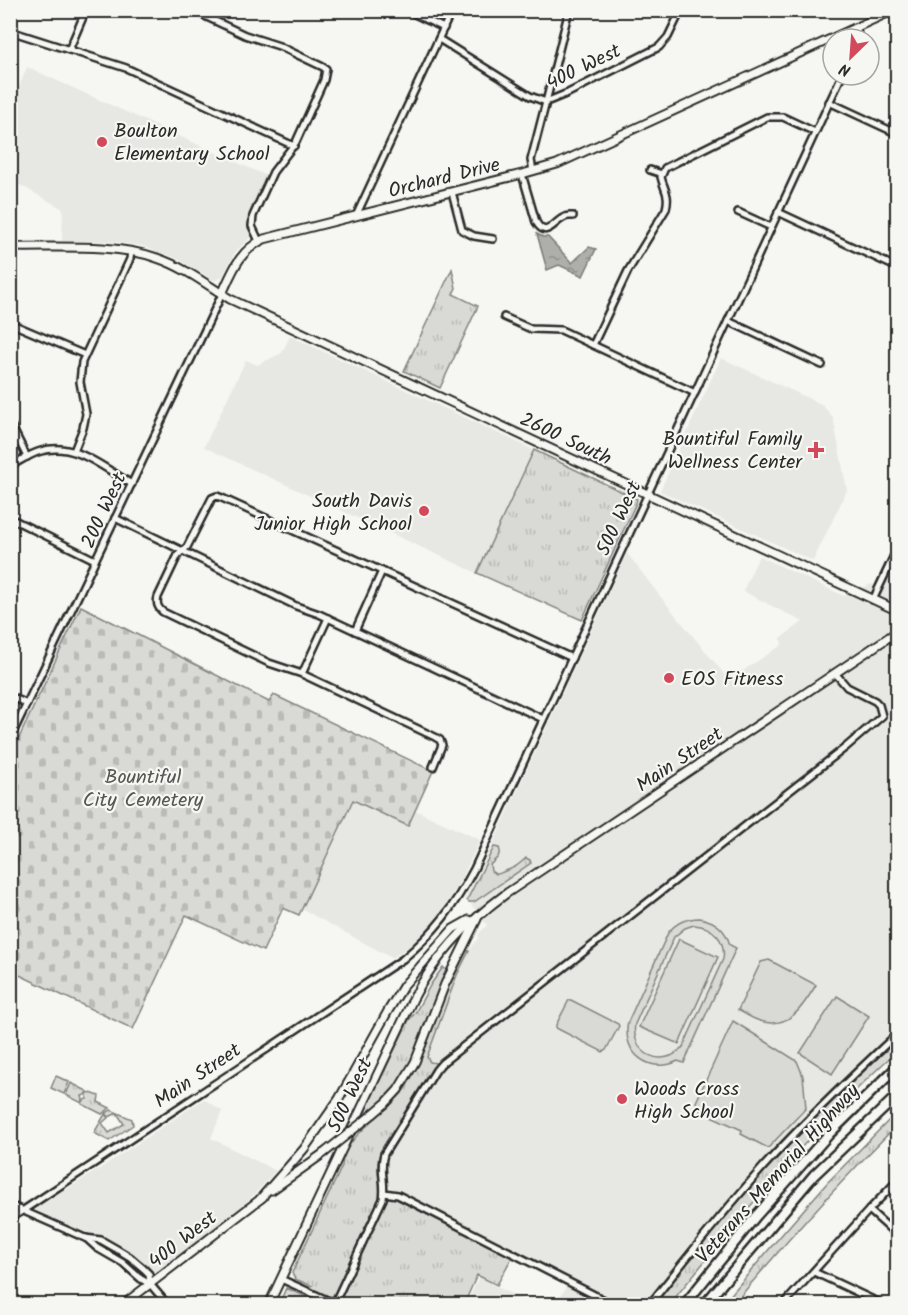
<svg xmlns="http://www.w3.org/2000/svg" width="908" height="1315" viewBox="0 0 908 1315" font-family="Kalam,sans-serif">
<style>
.built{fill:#e7e7e3}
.grass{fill:url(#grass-tufts);stroke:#828280;stroke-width:1.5}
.cemetery{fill:url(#cemetery-stones);stroke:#828280;stroke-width:1.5}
.park{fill:#d9d9d5;stroke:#828280;stroke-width:1.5;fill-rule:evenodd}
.water{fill:url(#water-ripples);stroke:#7a7a78;stroke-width:1.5}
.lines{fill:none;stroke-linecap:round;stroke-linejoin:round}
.minor-casing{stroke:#2b2b2b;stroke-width:10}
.major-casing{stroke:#2b2b2b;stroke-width:11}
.highway-casing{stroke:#2b2b2b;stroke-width:13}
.minor{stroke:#f6f6f2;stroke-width:5}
.major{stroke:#f6f6f2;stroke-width:7}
.highway{stroke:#f6f6f2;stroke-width:8}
.major-bridge-casing{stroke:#2b2b2b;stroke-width:11;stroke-linecap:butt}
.major-bridge{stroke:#f6f6f2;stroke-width:7}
.poi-dot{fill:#d1495b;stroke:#f6f6f2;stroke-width:2}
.labels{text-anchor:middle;stroke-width:4.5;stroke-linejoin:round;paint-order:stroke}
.street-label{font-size:20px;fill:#2b2b2b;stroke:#f6f6f2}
.poi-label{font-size:20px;fill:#2b2b2b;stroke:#f6f6f2;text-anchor:start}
.park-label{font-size:20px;fill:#565656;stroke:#f6f6f2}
</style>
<defs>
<pattern id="grass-tufts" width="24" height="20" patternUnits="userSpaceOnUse" patternTransform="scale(1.5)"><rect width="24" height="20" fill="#d9d9d5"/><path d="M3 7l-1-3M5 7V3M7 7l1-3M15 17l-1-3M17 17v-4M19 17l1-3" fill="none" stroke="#babab7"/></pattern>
<pattern id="cemetery-stones" width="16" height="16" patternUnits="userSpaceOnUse" patternTransform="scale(1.5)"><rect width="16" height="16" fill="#d9d9d5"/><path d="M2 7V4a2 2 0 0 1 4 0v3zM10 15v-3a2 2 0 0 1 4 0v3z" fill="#babab7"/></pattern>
<pattern id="water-ripples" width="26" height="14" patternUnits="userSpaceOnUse" patternTransform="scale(1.5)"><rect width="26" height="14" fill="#aeaeab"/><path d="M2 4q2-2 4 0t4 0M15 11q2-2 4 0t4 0" fill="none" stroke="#8e8e8b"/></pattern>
</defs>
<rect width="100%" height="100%" fill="#f6f6f2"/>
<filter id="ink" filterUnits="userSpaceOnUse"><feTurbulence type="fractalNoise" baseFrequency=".0167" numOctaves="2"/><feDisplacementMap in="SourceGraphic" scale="12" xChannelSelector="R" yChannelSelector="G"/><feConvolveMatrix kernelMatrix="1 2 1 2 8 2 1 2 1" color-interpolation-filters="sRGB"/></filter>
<g filter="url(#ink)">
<g class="built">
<path d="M27,67L267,176L248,220L251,237L236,251L222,277L216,280H213L176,258L142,246L107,241H62L63,209L11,180V108Z"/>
<path d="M290,336L534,450L477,573L204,447L246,360L257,365L282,353Z"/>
<path d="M721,358L821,404L833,417L847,490L813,561L660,491Z"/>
<path d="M627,553L659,595L729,680L782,645L781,638L803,622L743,591L759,556L844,596L871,584L883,590L897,559V1026L814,1106L756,1168L687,1249L644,1304H621L398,1190L390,1189L386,1169L388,1156L443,1069L666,894L657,889L436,1063L430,1062L427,1057L457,975L469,951L479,937L478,935L487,925L469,902L465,899L492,846Z"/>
<path d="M354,800L408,825L415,810L480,840L459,884L443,909L435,920L419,937L408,947L392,958L302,909Z"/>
<path d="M204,1099L222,1111L211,1138L276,1171L243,1206L152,1277L135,1259L124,1251L34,1209L101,1168Z"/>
<path d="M479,1277L497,1287L532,1304H466Z"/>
<path d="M567,1286L604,1304H555Z"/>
</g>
<g class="grass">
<path d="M452,269L456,288L453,294L478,306L440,388L404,371Z"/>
<path d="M534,450L637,499L636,503L582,620L477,573Z"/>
<path d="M494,847L499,848L500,851L498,857L490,865L491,871C497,876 498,874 505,871C516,867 517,866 526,858L530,860L531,863L474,902H469L467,900Z"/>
<path d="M467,950L469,951L457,975L427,1057L430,1062L436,1063L383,1147C374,1164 380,1175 381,1193L392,1197L512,1257L497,1285L477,1275L464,1304H279L286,1288L307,1297L312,1286L295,1279L292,1273L342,1166C342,1138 385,1114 402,1093C414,1077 420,1058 428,1039C439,1008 450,978 467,950Z"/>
<path d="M443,967L446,970C426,1019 415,1082 369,1113L365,1111L409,1020L415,1013L431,984Z"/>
<path d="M897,1038V1051C813,1127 741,1216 670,1304H655C727,1209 809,1119 897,1038Z"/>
<path d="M56,1076L69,1082L64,1094L51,1088Z"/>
<path d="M71,1083L87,1091L85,1095L82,1096L83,1100L82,1103L66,1095Z"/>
<path d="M88,1092L99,1096L98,1102L110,1108L102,1114L82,1104L84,1100L87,1099V1095Z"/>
<path d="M111,1110L132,1119L133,1125L109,1141L94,1133L105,1114L108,1118L102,1123L109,1133L124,1124L117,1113L109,1117L106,1113Z"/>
<path d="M897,1112V1125C840,1182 786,1241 734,1304H723L771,1247L827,1183Z"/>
</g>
<path class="cemetery" d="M81,606L269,702L274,695L433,771L408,826L353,800L299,915L283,908L263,951L186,915L133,1029L11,971V755Z"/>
<g class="park">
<path d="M700,918C716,921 726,930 730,945L736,948L684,1063L678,1061C650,1075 621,1053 628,1022L668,933C676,922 687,918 700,918ZM694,925C713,926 726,940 723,959L683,1047C663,1070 630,1054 635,1024L674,937L685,928Z"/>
<path d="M679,939L718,957L679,1044L639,1027Z"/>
<path d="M769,960L816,985C803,1006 790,1030 760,1021C752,1019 745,1014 738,1010L761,962Z"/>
<path d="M837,996L869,1016L832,1074L800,1053Z"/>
<path d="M569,1000H571L618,1024L619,1026L606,1050L603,1052L556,1028V1025Z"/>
<path d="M733,1021L797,1061L803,1076L806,1108L768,1148L741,1134L742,1130L700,1111L696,1102Z"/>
</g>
<path class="water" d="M537,234L543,237H548L572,263L589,247L596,249L583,276L559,265L547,270Z"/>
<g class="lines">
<defs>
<g id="minor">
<path d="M192,10L245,35L279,46L323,67L326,69L324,80L296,142L273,172L253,216L252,226L259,241"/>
<path d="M406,10L444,28"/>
<path d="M857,28L858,39"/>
<path d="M10,31L126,68L294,146"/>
<path d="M439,39L530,96L546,102L569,10"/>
<path d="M69,50L86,10"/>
<path d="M829,102L898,134"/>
<path d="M650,170L662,174"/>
<path d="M533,171L531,160L546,102L568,93L659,47L668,37L681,10"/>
<path d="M522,174L536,222C546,239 553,223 563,218C567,215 568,216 573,216"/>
<path d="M452,192L462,230L474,236L493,239"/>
<path d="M738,212L771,227"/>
<path d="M778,212L898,268"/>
<path d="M356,216L452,10"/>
<path d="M504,317L531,329L561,330L695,393"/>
<path d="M728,321L822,365"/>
<path d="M10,323L85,355"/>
<path d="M593,345L628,271L666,209C670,194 664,190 661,177L665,168L767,117H783L815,132"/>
<path d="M10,423L27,457"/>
<path d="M74,451L83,428L86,414L80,382L82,362L130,259L131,251"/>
<path d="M10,466C20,461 30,454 41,451C75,441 103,468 132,484"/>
<path d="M115,518L296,606L319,614L543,719"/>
<path d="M14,520L95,560"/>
<path d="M873,600L898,547"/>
<path d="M355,631L382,571"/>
<path d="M302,674L328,618"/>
<path d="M10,696L27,704"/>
<path d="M10,739L222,294"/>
<path d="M433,767L442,745L440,740L435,737L302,674L269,663L163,612C158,608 156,604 158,597L178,555L187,547L212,498L217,496L222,498L572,658"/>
<path d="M384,1193L398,1195L612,1304"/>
<path d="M10,1205L85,1238L101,1240L115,1248L130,1257L144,1269L149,1274L150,1284"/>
<path d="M869,1210L898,1236"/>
<path d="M10,1219L403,959C435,932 454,907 474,869L842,75"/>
<path d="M86,1238L97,1248L123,1263L141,1279L150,1284L167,1304"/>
<path d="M814,1272L882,1304"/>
<path d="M281,1279L336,1304"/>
<path d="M334,1304L383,1199C386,1183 379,1169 384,1154L436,1070L442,1063L846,747L882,716L879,705L875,701L847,687L835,673"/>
<path d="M650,1304C687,1257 724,1211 764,1166C806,1120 852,1076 898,1033"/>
<path d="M784,1304L869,1210L898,1180"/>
</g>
<g id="major">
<path d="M10,247C56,248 115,243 157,258C184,267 206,284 230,299L898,611"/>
<path d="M222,294C233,270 239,251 264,239L522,174L557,164L894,10"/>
<path d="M373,1114L386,1103L398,1090L415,1062L445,984L477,919"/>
<path d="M272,1190L324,1153"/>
<path d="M260,1199L304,1149L339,1099L388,1011L404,985L453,929L469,920"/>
<path d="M124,1304L263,1197"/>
<path d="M269,1304L413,999C435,956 467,922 507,893L898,631"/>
</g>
<g id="highway">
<path d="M685,1304L756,1216L829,1134L898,1066"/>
<path d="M705,1304L814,1175L898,1095"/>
</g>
</defs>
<use href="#minor" class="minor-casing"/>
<use href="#major" class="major-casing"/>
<use href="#highway" class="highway-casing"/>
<use href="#minor" class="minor"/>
<use href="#major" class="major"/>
<use href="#highway" class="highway"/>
<defs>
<path id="major-bridge" d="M324,1153L373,1114"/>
</defs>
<use href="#major-bridge" class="major-bridge-casing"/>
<use href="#major-bridge" class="major-bridge"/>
</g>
</g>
<g class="poi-dot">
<circle cx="102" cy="142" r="6"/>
<path d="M813 441h6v6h6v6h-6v6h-6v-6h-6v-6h6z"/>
<circle cx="424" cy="511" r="6"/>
<circle cx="669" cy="678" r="6"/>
<circle cx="622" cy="1099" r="6"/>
</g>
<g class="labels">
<g class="street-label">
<text transform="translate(583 66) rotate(-26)" y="7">400 West</text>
<text transform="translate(444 177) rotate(-14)" y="7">Orchard Drive</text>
<text transform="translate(566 438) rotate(25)" y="7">2600 South</text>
<text transform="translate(103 510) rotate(-65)" y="7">200 West</text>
<text transform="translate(618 518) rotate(-65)" y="7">500 West</text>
<text transform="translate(679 759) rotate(-34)" y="7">Main Street</text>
<text transform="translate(197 1075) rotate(-34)" y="7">Main Street</text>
<text transform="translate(349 1095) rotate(-65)" y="7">500 West</text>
<text transform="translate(777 1173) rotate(-48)" y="7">Veterans Memorial Highway</text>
<text transform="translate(182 1239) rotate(-38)" y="7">400 West</text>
</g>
<g class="poi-label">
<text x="114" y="137">Boulton<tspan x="114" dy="23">Elementary School</tspan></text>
<text x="802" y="445" text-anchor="end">Bountiful Family<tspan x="802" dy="23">Wellness Center</tspan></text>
<text x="412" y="507" text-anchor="end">South Davis<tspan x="412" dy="23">Junior High School</tspan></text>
<text x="681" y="685">EOS Fitness</text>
<text x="634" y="1095">Woods Cross<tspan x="634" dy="23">High School</tspan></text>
</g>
<g class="park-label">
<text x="143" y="783">Bountiful<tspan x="143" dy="23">City Cemetery</tspan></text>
</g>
</g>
<rect width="908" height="1315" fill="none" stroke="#f6f6f2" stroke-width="36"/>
<rect x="18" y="18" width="872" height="1279" fill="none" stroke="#2b2b2b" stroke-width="2" filter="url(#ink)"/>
<g transform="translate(851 57) rotate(205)"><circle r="28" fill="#f6f6f2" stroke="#a5a5a2" stroke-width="1.5"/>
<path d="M0-4.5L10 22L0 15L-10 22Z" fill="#d1495b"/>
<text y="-9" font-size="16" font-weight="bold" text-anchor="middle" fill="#2b2b2b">N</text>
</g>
</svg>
